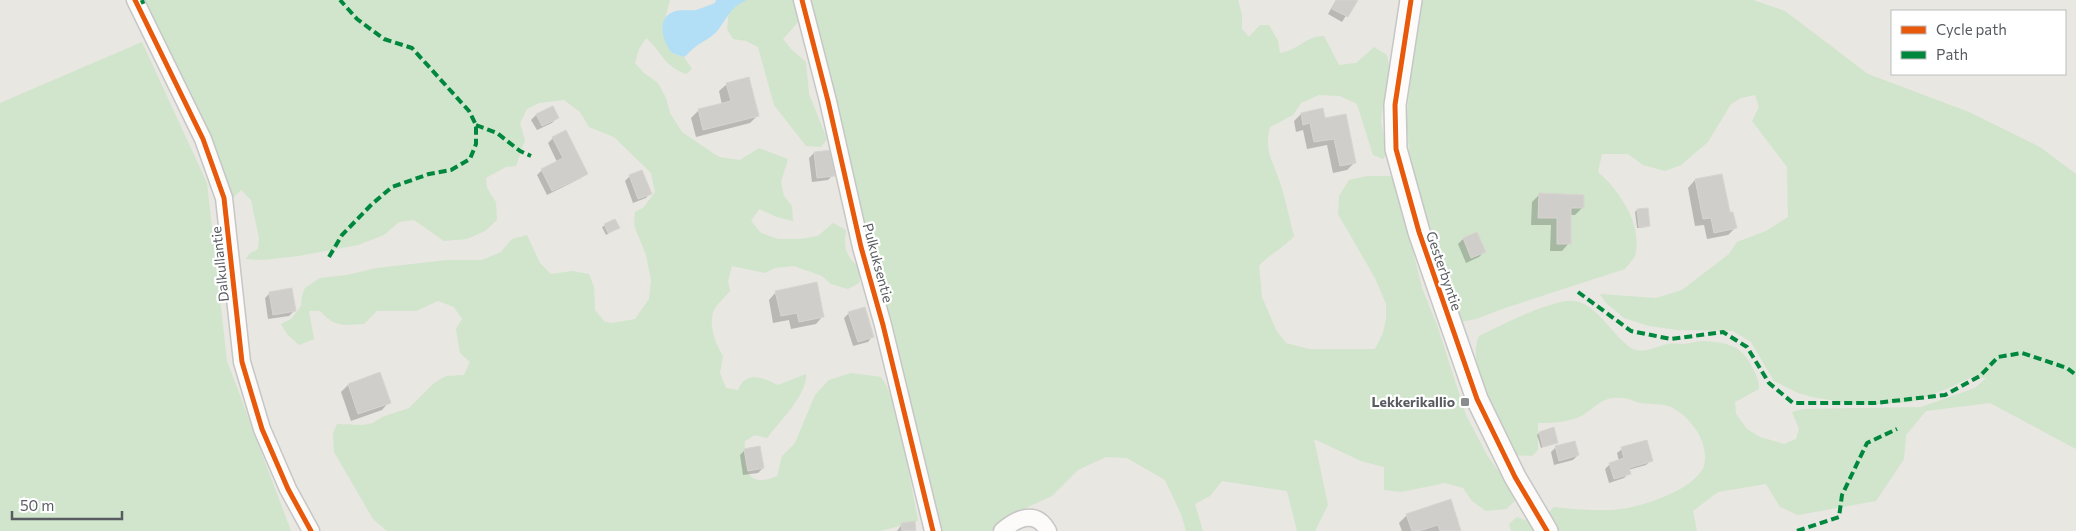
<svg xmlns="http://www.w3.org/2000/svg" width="2076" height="531" viewBox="0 0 2076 531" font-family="Commissioner,sans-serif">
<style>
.green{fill:#d0e5cb}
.water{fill:#b2dff6}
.shadow{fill:#0003}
.building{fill:#d0cecb;stroke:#d8d5d0}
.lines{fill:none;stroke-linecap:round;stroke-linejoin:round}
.minor-casing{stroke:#c6c6c6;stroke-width:19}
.tertiary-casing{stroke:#c6c6c6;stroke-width:24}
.minor{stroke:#fcfbfa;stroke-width:16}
.tertiary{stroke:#fcfbfa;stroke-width:21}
.quiet{stroke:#00873e;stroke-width:4;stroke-dasharray:8 4;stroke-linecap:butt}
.cycleway-casing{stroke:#fff;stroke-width:8}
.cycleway{stroke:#e8590c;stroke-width:5}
.poi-dot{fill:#8a8d8d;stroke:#fff;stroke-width:2}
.labels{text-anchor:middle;stroke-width:4.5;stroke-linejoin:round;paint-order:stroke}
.street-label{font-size:14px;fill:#585c60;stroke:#fff}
.poi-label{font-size:14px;font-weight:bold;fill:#585c60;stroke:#fff;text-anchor:end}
</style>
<rect width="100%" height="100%" fill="#e8e7e1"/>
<g class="green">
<path d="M143,0H670L663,26L668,47L672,53L684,57L692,69L686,74C662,65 663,52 646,38L639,49L635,63L644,73L658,83L666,98L670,113L682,132L719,157L740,160L759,148L788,159L781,182L784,196L792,206L793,221L777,217L759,209L751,221L761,233L778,239H800L818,236L833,223L846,230C843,249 846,257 861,269L859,283L848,289L831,284L822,276L794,266L775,268L765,273L732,266L728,281L730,291C725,297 717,304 714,310C708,325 715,343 723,356L720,373L726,388L738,390C746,370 763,378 778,385L806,374C808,394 779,422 767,438L755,435L745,441C743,467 746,490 777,476L782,456L795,443L815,395L829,380L851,373L881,377C891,391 894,408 898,424C906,456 912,488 918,521L880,531H387L373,519L334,452L333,433L337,424L363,425L373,423L382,417L409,408L434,383L446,376L464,375L470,362L460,353L456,329L462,319L454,307L438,301L416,311H377L364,324C342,325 336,328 320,311H309L314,339L299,345L287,334L281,324L291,319L301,306L302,296L305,288L320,278L347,275L377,268L447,260H482L501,252L512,239L527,235L540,263L551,274L572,271L589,274L594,287L595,310L605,322L613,323L635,319L649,299L651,280L646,255L634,225L635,212L644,207L655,192L651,173L614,137L589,127L580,112L564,100L539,103L527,109L520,123L525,140L516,166L506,167L486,178L487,188L496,202L497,220L485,231L467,239L444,241L414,220L399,222L384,235L358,245L298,256L262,260L246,259L249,254L258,249L259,238L251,200L241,190L231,200L216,149Z"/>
<path d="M747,0H794L800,20L783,39L792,50L806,62L809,94L827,139L821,147L806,146L774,105L758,47L746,41L733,39L727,29L729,11L738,3Z"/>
<path d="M811,0H1238L1242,15V29L1249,37L1260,25H1269L1278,41L1280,53C1299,50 1306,36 1324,36L1339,65L1356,63L1374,47L1387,55L1389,66L1381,121L1387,153L1383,159L1373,155L1357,104L1340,96L1319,95L1301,103L1293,115L1270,127C1263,151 1274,162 1280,183C1286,200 1289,218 1294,236C1284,248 1269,254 1259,266L1262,297L1276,330L1286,343L1309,349H1375L1383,333L1386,319V304L1375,278L1338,214L1339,196L1349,180L1367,176H1390L1396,182L1422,288L1437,325L1466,415L1487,455L1508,485L1515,501L1506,509L1486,511L1472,501L1463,488L1445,483L1401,492L1384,490V467L1361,461L1314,439L1328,505L1315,531H1297L1287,491L1222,481L1210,496L1195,504L1203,531H1186L1181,514L1165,480L1127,458L1106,457L1078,470L1052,496L1019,511L994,531H938Z"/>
<path d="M1419,0H1753L1785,11L1868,74L1969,112L2040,147L2076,174V449L1990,403L1926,411L1906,435L1904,459L1876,501L1798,515L1780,507L1766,484L1718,492L1693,511L1697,531H1557L1547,514L1554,507C1573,509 1592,511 1611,510C1635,509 1674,496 1692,481C1696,477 1703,471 1704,466C1710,443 1691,417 1671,407C1663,403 1651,405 1641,403C1635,402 1629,398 1623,398C1603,396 1598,405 1583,415C1571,422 1552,423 1538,423V450L1532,456L1515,455C1501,428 1465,365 1479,336C1501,325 1545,303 1568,301C1594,298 1612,336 1631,348C1644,355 1656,346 1668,344C1673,343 1678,344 1683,344C1689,344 1696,341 1702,341C1725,342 1742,345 1752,367C1756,375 1759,380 1759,389L1735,402L1736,414L1747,429L1760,437L1784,444L1796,439L1799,429L1792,412L1803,409L1921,407L1975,388L1986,378L1972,377L1949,388L1912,402L1861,405L1812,397L1798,393L1774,381L1751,342L1733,331L1678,330L1649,326L1624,318L1605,302L1600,294L1656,298L1682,290L1729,254L1737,242L1766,231L1788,217L1787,167L1752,121L1759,107L1755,95L1741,98L1731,104L1708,142L1681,165L1665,171L1643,165L1628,154H1602L1598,172C1620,191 1643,225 1635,256C1633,260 1628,265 1625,269L1505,308L1476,319L1459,322L1412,178L1406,120Z"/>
<path d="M142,42L207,183L227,361L291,531H0V103Z"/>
<path d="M1517,517L1528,521L1536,531H1511L1509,524Z"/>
</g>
<path class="water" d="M716,0H747C731,6 728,17 718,30C711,39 700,42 693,49C689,52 688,54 684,57L672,53C664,43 655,19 673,12C680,9 689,11 696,10C703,8 709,5 715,3Z"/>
<g class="shadow">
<path d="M1336,0H1356L1342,22L1328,14Z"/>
<path d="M727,84L757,116L750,123L696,137L691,118L699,110L722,105L719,91Z"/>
<path d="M552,107L557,118L552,123L537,130L531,120L536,115Z"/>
<path d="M1301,114L1324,120L1354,163L1347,170L1333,173L1327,145L1307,149L1303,130L1296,132L1294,121Z"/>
<path d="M553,138L586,174L581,178L547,195L537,175L542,170L557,162L548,143Z"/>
<path d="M814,153L833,175L828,180L812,182L809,158Z"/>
<path d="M642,172L650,193L646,198L633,203L625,181L629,177Z"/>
<path d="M1695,180L1729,214L1735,228L1728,235L1707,239L1704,225L1695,226L1688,188Z"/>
<path d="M1539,195L1583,207L1575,215H1570L1569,243L1562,251H1550L1551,225H1531L1532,202Z"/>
<path d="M1637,210L1649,225L1647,227L1637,228L1635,212Z"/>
<path d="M615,220L618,228L606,235L602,227Z"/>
<path d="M1477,234L1484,252L1479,257L1466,263L1458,244L1463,239Z"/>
<path d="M776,292L823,316L816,324L791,329L789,320L773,323L769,300Z"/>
<path d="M270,293L294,311L289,316L268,319L265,298Z"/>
<path d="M849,313L872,337L868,342L853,346L844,318Z"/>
<path d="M348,385L389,402L382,410L351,421L341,392Z"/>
<path d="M1539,433L1556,442L1541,448L1537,435Z"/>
<path d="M1556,447L1578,455L1573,460L1554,465L1551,452Z"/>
<path d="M1622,449L1651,460L1646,465L1628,470L1629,473L1624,478L1609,483L1605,469L1610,464L1619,461L1617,453Z"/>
<path d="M745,450L763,468L758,473L743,475L740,455Z"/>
<path d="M1407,515L1460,531H1402L1399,523Z"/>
<path d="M902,524L915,531H897Z"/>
</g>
<g class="building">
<path d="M1337,0H1358L1348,17L1332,9Z"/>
<path d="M749,77L759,116L703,130L698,109L731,101L726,83Z"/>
<path d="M553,106L559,118L542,126L536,114Z"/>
<path d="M1323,108L1325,118L1346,114L1356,163L1340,166L1334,139L1314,142L1310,123L1303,125L1301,113Z"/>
<path d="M566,130L588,174L552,191L541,169L563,158L552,137Z"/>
<path d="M832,150L835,176L817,178L814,152Z"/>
<path d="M642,170L652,194L638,199L629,175Z"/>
<path d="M1722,174L1730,212H1733L1737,228L1714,233L1711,218L1703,219L1695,179Z"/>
<path d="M1539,193L1584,195V208H1571V244H1557V218H1538Z"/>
<path d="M1648,208L1650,226L1639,227L1637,209Z"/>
<path d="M615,219L620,228L608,233L604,224Z"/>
<path d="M1477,232L1486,252L1471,258L1463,238Z"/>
<path d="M817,282L824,317L799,322L797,313L781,316L775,291Z"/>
<path d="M292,288L296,311L273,315L269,292Z"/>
<path d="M865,307L874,337L858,342L848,312Z"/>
<path d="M380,372L391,403L358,414L348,384Z"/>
<path d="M1554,427L1558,443L1543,447L1539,432Z"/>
<path d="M1647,440L1653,461L1629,468L1631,474L1614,479L1609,463L1624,458L1621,447Z"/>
<path d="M1575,441L1579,455L1559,461L1555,446Z"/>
<path d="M760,446L764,468L748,471L744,449Z"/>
<path d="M1451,499L1461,531H1440L1438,525L1419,531H1412L1406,514Z"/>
<path d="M915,521L916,531H902L901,523Z"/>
</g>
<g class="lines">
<defs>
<g id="minor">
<path d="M135,0L203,139L224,198L242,362L262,429L288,489L311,531"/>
<path d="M802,0L828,101L861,247L883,325L933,531"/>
<path d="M1002,531C1017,518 1036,509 1048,531"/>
</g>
<path id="tertiary" d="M1411,0L1395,105L1396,149L1419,232L1477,399L1515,477L1547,531"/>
</defs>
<use href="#minor" class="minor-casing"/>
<use href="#tertiary" class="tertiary-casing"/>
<use href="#minor" class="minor"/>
<use href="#tertiary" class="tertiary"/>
<g class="quiet">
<path d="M137,4L148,0"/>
<path d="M476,125L497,133L520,151L531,156"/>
<path d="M329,257L342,235L372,204L392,187L429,174L451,170L470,159L476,144V125L469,111L412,48L384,39L357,19L340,0"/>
<path d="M1578,292L1631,331L1671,339L1723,332L1747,347L1769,383L1793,403H1875L1945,395L1980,376L1998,357L2022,353L2067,368L2076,375"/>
<path d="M1797,531L1839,517L1842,495L1867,443L1897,429"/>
</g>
<defs>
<g id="cycleway">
<path d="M135,0L203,139L224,198L242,362L262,429L288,489L311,531"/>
<path d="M802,0L828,101L861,247L883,325L933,531"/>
<path d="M1411,0L1395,105L1396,149L1419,232L1477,399L1515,477L1547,531"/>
</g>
</defs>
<use href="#cycleway" class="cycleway-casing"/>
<use href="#cycleway" class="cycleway"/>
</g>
<rect class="poi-dot" x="1460" y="397" width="10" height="10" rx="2.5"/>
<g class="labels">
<g class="street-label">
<text transform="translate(878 263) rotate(75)" y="5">Pulkuksentie</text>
<text transform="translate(220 264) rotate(-96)" y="5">Dalkullantie</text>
<text transform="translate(1444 271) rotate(71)" y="5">Gesterbyntie</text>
</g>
<g class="poi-label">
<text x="1455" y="407">Lekkerikallio</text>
</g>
</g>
<rect x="1891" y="10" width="175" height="65" fill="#ffffff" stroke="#bcbebf"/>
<rect x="1901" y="26" width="25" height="8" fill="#e8590c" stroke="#bcbebf"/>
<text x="1936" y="35" font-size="15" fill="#585c60">Cycle path</text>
<rect x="1901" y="51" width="25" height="8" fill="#00873e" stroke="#bcbebf"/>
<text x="1936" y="60" font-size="15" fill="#585c60">Path</text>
<path d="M12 511v8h110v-8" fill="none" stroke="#585c60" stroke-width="2.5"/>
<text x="20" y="511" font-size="15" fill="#585c60" stroke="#ffffff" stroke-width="4" paint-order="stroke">50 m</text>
</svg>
